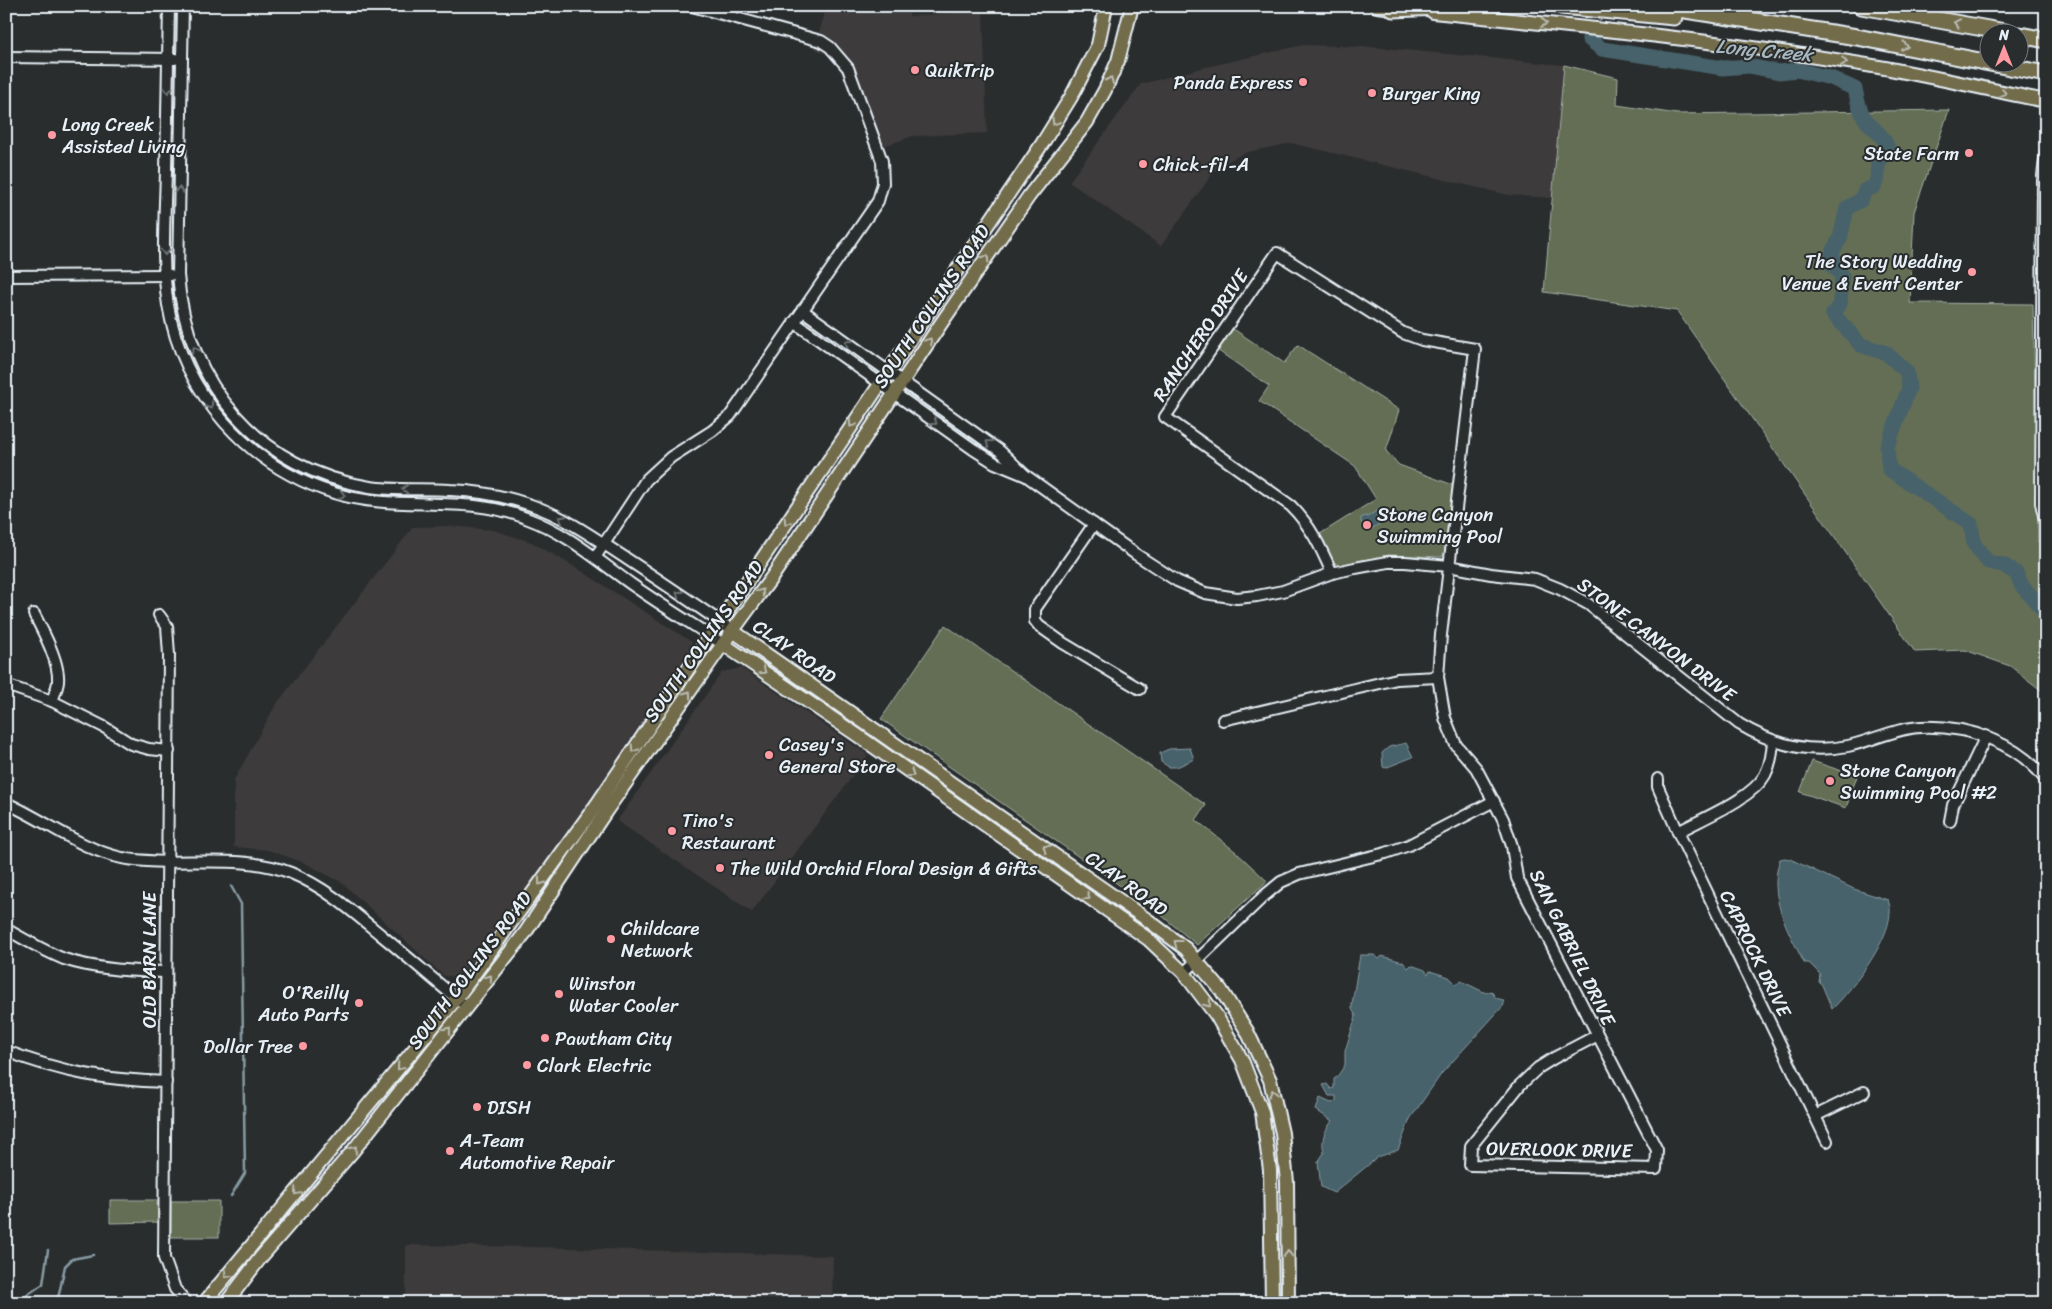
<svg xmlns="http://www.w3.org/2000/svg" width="2052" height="1309" viewBox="0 0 2052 1309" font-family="Sriracha,sans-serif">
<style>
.built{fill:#3e3a3a}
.green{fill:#636e55;stroke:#a6b0a6}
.water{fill:#47626b;stroke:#879ba3}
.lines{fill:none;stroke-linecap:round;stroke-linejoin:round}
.stream{stroke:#879ba3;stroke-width:2.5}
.river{stroke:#47626b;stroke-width:15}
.minor-casing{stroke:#e8f1f8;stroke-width:14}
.major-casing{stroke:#e8f1f8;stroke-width:16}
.highway-casing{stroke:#e8f1f8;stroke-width:19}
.minor{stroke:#2a2d2e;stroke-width:10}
.major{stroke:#736c4b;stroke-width:12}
.highway{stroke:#736c4b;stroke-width:15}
.oneway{stroke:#b9bcb3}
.oneway2{stroke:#6c7275}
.poi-dot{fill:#ff9aa2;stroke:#2a2d2e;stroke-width:2}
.labels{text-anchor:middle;stroke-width:4;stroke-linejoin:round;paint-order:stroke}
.poi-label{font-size:19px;fill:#e8f1f8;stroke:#2a2d2e;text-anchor:start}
.street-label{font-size:19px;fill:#e8f1f8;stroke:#2a2d2e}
.water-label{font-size:20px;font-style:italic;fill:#a8b8c0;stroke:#2a2d2e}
</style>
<rect width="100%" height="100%" fill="#2a2d2e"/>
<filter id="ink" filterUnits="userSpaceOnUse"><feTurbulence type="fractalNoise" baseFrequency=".02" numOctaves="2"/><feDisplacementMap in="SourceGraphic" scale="10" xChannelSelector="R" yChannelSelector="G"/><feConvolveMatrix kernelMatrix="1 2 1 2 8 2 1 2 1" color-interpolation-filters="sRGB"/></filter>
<g filter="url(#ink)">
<g class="built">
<path d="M826,6H911L909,16L983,11L987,133L913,136L872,150L839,68L828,55L815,49Z"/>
<path d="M1303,45L1373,47L1564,65L1553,198L1508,195L1291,143L1244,153L1218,166L1161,246L1069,182L1141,84L1206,67Z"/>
<path d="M450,526L493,530L531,542L575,567L692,642L687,654L579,816L460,977L444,976L341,882L305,863L268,850L234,847V780L275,706L413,527Z"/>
<path d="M741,668L868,755L752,912L617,821L722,672Z"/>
<path d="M406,1245L535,1247L833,1256L832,1303H406Z"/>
</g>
<g class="green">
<path d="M1564,65L1618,78L1617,105L1677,114L1949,110L1914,212L1910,303L2033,304L2038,542L2046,543V694L2010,666L1965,650L1915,652L1677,311L1544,292Z"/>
<path d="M1232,328L1284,363L1298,345L1399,410L1386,451L1399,465L1453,485L1445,551L1442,557L1389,555L1339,565L1334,563L1320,534L1376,499L1355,466L1259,401L1269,386L1217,350Z"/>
<path d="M945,625L1206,805L1196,820L1236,852L1267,881L1197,945L1155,910L881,719Z"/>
<path d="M1812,761L1857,776L1846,808L1800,792Z"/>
<path d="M110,1200H157L158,1222L110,1223Z"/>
<rect x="171" y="1201" width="48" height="36"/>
</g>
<g class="water">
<path d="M1380,509L1387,519L1368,531L1361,522V518L1365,516L1367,517Z"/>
<path d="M1406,743L1413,757L1385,768L1383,767L1382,753L1389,747Z"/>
<path d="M1190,748L1194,759L1177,767H1169L1161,762L1160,753L1169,749Z"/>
<path d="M1785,858L1790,859L1854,889L1888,900C1901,928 1852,990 1832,1009L1822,985L1819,982L1820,974L1809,963H1804C1788,930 1767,897 1780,859Z"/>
<path d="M1360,955H1374L1379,959L1382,956L1403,962L1408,968L1411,965L1425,970L1428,974L1430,971L1449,977L1456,984L1461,981L1486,993L1491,991L1496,998L1503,1000L1504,1005L1442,1073L1410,1119L1398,1150L1378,1157L1334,1193L1321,1187L1318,1162L1324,1153C1321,1139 1324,1132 1332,1121L1316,1110L1320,1098L1331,1103L1336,1101V1096H1329L1323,1085L1327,1084L1331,1089L1334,1088V1079L1337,1077L1345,1065V1051L1356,1016L1352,1009V1004Z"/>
</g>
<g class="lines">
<g class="stream">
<path d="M231,1196L245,1173L241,904L231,886"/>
<path d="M24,1303L27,1295L43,1284L48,1250"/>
<path d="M57,1303L65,1266L72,1259L93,1255"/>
</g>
<path class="river" d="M1589,39L1602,49L1723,68L1749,66L1779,72L1797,70L1831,78L1855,89C1857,99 1859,110 1865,119C1873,130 1885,135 1888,150L1878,164L1877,179L1874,187L1865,190L1861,200L1847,208L1840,239L1833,250L1832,265L1842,275L1840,304L1833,314L1861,345L1886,353L1907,372L1909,388L1887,447L1889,469L1971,524L1974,544L1988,562L2003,565L2016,573L2022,586L2046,613"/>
<defs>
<g id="minor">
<path d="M169,6C168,61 167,116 166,171C165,215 161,262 168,305C183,394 249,467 334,493C397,513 462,493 526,518C567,533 596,559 631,584C661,605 692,624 723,644"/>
<path d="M183,6L178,275C186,384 260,470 370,487C396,491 423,488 450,490C477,491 505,496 531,505C566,517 596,539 627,559C662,582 698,606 733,631"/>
<path d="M6,57L175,59"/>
<path d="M2046,152L2043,176L2041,503L2046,524"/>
<path d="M6,276L170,275"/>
<path d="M802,310L1000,451L1025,475L1137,555L1177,581L1205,593L1237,598L1257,596L1283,591L1332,573L1355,568L1388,562H1405L1449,566L1491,574L1535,579L1560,589L1588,604L1739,724C1772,744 1809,754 1848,746C1872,741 1896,728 1921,727C1967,725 2018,743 2046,780"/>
<path d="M794,322L973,449L995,463L1024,475"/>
<path d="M1094,524L1035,609V621L1039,626L1063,643L1140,689"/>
<path d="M596,556L646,480L671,457L712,431L730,416L878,201L883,183L882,161L848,68L830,47L821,41L692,6"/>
<path d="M1332,573C1321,548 1311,526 1291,506L1165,417L1277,253L1403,333L1422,340L1475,349L1441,635L1438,677L1445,718L1456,745L1476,768L1503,819L1512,846L1517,878L1657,1150L1656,1169L1470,1165L1471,1146L1520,1085L1538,1068L1554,1058L1596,1036"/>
<path d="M34,614C43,631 60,663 58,682C57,689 54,695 52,701"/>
<path d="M159,615L167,626L169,655L164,1258L175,1289L187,1303"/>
<path d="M6,685L52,701L104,727L131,744L149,749L169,751"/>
<path d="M1223,720L1397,679L1438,677"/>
<path d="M1658,779V787L1678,832L1827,1141"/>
<path d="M6,803C45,820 80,849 122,858C175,868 240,852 291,873C325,887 352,911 381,935C408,957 434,980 462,1003"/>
<path d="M1950,821L1953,805L1986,736"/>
<path d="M1678,832C1703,818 1752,799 1765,775C1771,764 1772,752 1773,741"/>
<path d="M6,929C25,940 44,951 64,959C97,970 133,971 166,972"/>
<path d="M1184,973L1264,896L1281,882L1299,874L1386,853L1409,845L1494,801"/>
<path d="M6,1051C63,1073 105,1080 166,1082"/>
<path d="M1815,1116L1864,1092"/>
</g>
<g id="major">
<path d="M1377,6L1403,9"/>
<path d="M1433,12C1582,27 1731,42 1879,67C1935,77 1990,90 2046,101"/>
<path d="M733,631L1149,921L1186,949L1221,990L1247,1031L1270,1080L1282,1133L1287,1182L1288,1303"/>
<path d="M723,644L857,735L1148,939L1184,973L1216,1015L1242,1060L1262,1112L1270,1170L1272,1303"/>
<path d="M204,1303L456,999L597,804L1042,144L1071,97L1098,45L1106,6"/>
<path d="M226,1303L261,1257L352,1152L525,933L606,811L723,644L772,577L942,322L1029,196L1087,122L1105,90L1118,61L1132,6"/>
</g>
<g id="highway">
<path d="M1561,6L1674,17"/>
<path d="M1660,6L1857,37L2046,74"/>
<path d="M1861,6L2005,32"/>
<path d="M1393,9L1463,6"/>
<path d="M2020,35L2046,40"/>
</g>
</defs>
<use href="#minor" class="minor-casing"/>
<use href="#major" class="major-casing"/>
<use href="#highway" class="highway-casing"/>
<use href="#minor" class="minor"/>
<use href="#major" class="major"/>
<use href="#highway" class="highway"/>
</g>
<defs><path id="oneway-chevron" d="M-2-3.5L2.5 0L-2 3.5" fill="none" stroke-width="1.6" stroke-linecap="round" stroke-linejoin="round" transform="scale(1.25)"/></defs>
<g class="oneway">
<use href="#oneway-chevron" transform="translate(1544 23) rotate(5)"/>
<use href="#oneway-chevron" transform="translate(1957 23) rotate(-169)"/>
<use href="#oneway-chevron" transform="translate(1905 46) rotate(11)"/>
<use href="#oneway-chevron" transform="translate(1844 62) rotate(9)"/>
<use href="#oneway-chevron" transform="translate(1110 80) rotate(-66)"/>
<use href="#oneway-chevron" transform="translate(2003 93) rotate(12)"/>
<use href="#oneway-chevron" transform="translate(1055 122) rotate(121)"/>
<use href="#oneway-chevron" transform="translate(986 258) rotate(-55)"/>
<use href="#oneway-chevron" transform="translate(929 341) rotate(-56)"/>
<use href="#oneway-chevron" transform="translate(852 424) rotate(124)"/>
<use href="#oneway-chevron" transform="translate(787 522) rotate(123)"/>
<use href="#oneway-chevron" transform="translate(761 592) rotate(-53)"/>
<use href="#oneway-chevron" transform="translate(763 671) rotate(34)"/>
<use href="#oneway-chevron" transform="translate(688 694) rotate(-55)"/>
<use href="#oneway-chevron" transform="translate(634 749) rotate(124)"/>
<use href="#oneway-chevron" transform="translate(911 774) rotate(35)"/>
<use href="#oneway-chevron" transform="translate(1046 848) rotate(-145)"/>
<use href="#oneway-chevron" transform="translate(541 882) rotate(126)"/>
<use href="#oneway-chevron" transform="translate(1087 897) rotate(35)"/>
<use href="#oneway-chevron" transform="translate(1177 943) rotate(-142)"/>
<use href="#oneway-chevron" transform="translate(489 978) rotate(-52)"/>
<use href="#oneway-chevron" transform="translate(1208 1004) rotate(52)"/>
<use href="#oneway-chevron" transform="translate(448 1030) rotate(-52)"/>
<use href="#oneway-chevron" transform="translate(400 1067) rotate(130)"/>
<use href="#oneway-chevron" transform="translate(1273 1093) rotate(-103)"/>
<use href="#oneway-chevron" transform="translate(354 1149) rotate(-51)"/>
<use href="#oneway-chevron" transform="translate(297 1192) rotate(130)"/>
<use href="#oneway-chevron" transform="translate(1288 1254) rotate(-91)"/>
<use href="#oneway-chevron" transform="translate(227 1275) rotate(131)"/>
</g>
<g class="oneway2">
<use href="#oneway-chevron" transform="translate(168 90) rotate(91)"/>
<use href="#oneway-chevron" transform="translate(179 190) rotate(-89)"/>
<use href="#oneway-chevron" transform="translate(165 252) rotate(90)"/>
<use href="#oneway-chevron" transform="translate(848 343) rotate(-144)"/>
<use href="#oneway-chevron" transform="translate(195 350) rotate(-112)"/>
<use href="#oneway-chevron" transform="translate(210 406) rotate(55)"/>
<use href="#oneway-chevron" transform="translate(934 422) rotate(35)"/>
<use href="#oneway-chevron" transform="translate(989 443) rotate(-144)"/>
<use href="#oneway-chevron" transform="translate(405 489) rotate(-180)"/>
<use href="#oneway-chevron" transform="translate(342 495) rotate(14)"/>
<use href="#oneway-chevron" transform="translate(562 519) rotate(-152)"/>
<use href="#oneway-chevron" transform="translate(679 594) rotate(-146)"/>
</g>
</g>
<g class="poi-dot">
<circle cx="915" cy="70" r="5"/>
<circle cx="1303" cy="82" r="5"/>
<circle cx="1372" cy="93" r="5"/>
<circle cx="52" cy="135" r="5"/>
<circle cx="1969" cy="153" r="5"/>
<circle cx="1143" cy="164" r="5"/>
<circle cx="1972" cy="272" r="5"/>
<circle cx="1367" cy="525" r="5"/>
<circle cx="769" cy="755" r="5"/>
<circle cx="1830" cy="781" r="5"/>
<circle cx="672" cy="831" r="5"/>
<circle cx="720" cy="868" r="5"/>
<circle cx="611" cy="939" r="5"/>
<circle cx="559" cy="994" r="5"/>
<circle cx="359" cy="1003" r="5"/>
<circle cx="545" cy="1038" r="5"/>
<circle cx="303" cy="1046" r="5"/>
<circle cx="527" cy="1065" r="5"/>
<circle cx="477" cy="1107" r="5"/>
<circle cx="450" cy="1151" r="5"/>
</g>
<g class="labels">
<g class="poi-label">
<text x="925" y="77">QuikTrip</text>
<text x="1293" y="89" text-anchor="end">Panda Express</text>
<text x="1382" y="100">Burger King</text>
<text x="62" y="131">Long Creek<tspan x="62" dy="22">Assisted Living</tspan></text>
<text x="1959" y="160" text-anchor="end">State Farm</text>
<text x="1153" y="171">Chick-fil-A</text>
<text x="1962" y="268" text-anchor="end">The Story Wedding<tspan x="1962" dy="22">Venue &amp; Event Center</tspan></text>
<text x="1377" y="521">Stone Canyon<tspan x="1377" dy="22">Swimming Pool</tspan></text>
<text x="779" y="751">Casey's<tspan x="779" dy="22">General Store</tspan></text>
<text x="1840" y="777">Stone Canyon<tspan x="1840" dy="22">Swimming Pool #2</tspan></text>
<text x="682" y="827">Tino's<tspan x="682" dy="22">Restaurant</tspan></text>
<text x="730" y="875">The Wild Orchid Floral Design &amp; Gifts</text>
<text x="621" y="935">Childcare<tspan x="621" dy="22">Network</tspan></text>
<text x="569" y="990">Winston<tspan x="569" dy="22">Water Cooler</tspan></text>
<text x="349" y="999" text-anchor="end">O'Reilly<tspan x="349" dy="22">Auto Parts</tspan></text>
<text x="555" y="1045">Pawtham City</text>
<text x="293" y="1053" text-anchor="end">Dollar Tree</text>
<text x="537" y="1072">Clark Electric</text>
<text x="487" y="1114">DISH</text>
<text x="460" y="1147">A-Team<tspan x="460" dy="22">Automotive Repair</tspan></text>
</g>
<g class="street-label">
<text transform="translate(931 306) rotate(-56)" y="7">SOUTH COLLINS ROAD</text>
<text transform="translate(1200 335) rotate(-56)" y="7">RANCHERO DRIVE</text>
<text transform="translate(1657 639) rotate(37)" y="7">STONE CANYON DRIVE</text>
<text transform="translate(703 641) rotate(-55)" y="7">SOUTH COLLINS ROAD</text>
<text transform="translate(795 651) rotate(35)" y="7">CLAY ROAD</text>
<text transform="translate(1127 883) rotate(36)" y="7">CLAY ROAD</text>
<text transform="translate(1573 947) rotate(64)" y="7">SAN GABRIEL DRIVE</text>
<text transform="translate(1756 953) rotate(64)" y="7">CAPROCK DRIVE</text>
<text transform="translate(149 960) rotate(-90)" y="7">OLD BARN LANE</text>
<text transform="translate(469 970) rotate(-53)" y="7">SOUTH COLLINS ROAD</text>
<text transform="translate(1559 1149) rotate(1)" y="7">OVERLOOK DRIVE</text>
</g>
<g class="water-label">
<text transform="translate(1764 50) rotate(5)" y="7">Long Creek</text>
</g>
</g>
<rect width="2052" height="1309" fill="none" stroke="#2a2d2e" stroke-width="25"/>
<rect x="12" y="12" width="2027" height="1284" fill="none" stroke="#e8f1f8" stroke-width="2" filter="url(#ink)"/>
<g transform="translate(2004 48)"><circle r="24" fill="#2a2d2e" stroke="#767b7f"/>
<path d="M0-4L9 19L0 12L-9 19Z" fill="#ff9aa2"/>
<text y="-8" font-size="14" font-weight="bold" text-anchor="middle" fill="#e8f1f8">N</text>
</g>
</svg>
